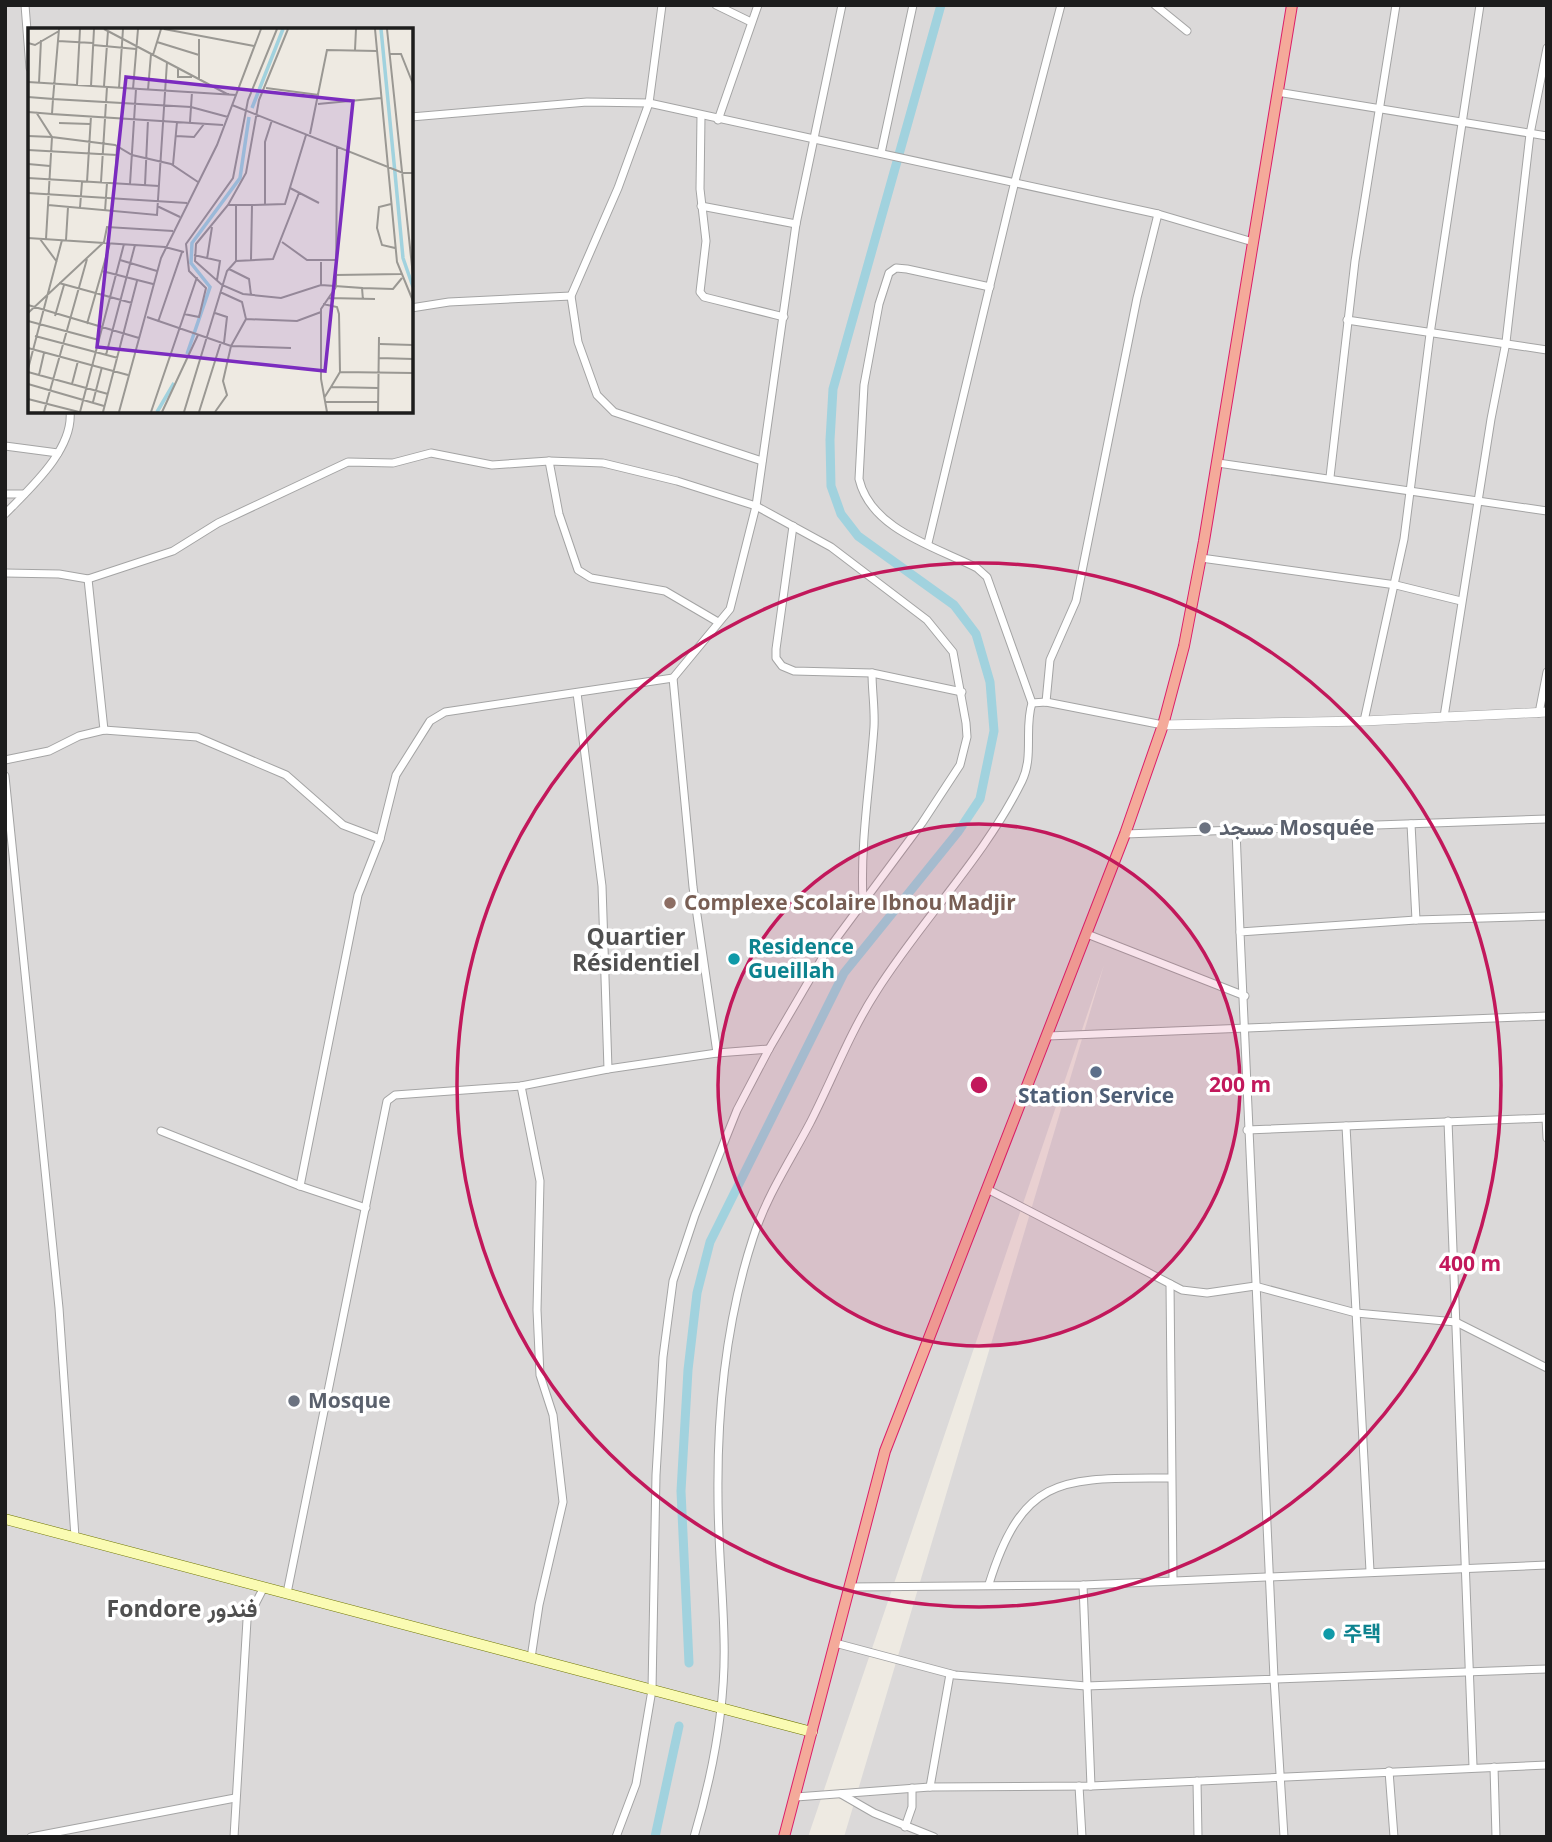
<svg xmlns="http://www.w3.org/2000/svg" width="1552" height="1842" viewBox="0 0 1552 1842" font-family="'Open Sans',Vazirmatn,'Noto Sans KR',sans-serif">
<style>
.residential{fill:#dbd9d9;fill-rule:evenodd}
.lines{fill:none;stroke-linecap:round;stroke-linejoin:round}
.canal{stroke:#a1d2de;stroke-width:9}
.minor-casing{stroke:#a4a4a4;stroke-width:9}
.tertiary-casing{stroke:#a4a4a4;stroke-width:10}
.secondary-casing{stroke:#6e7502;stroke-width:11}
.trunk-casing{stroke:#dc1f68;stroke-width:12}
.minor{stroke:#fff;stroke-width:7}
.tertiary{stroke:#fff;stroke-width:9}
.secondary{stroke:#fafbb3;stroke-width:10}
.trunk{stroke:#f4aa9a;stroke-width:10}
.ring{fill:none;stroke:#c2185b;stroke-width:3.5}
.worship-dot{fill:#6b7280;stroke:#fff;stroke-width:2.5}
.education-dot{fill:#8d6e63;stroke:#fff;stroke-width:2.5}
.culture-dot{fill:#0f9aa8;stroke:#fff;stroke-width:2.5}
.service-dot{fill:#5c6f8a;stroke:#fff;stroke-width:2.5}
.labels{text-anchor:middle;stroke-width:7;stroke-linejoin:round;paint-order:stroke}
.worship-label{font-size:21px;font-weight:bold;fill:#5b616d;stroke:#fff;text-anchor:start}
.education-label{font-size:21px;font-weight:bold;fill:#785e54;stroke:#fff;text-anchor:start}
.culture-label{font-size:21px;font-weight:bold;fill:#0d838f;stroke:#fff;text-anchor:start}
.service-label{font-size:21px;font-weight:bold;fill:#4e5e75;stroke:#fff}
.neighbourhood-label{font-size:23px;font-weight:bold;fill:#505050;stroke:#fff}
.inset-river{fill:none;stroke:#a1d2de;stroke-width:3.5}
.inset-road{fill:none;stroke:#9a9893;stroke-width:2}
.view{fill:#7b2cbf;fill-opacity:0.15;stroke:#7b2cbf;stroke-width:3.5}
.inset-edge{fill:none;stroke:#1d1d1d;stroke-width:3.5}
.centre{fill:#c2185b;stroke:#fff;stroke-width:3.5}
.ring-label{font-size:21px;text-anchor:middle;font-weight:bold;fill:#c2185b;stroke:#fff;stroke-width:7;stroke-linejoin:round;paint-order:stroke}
</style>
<rect width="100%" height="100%" fill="#eeeae2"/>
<path class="residential" d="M5,5H1547V1837H844L1104,965L808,1837H5ZM30,30H411V411H30Z"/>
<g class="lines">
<g class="canal">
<path d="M689,1663L681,1491L688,1370L697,1293L710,1242L844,973L958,832L980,799L994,731L990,682L976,634L954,605L858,536L841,514L831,486L830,440L833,389L941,5"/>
<path d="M655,1837L679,1726"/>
</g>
<defs>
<g id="minor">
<path d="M25,5L30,68"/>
<path d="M662,5L649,103L618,188L571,296L578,342L597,395L614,412L762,461"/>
<path d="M716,5L751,22"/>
<path d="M1155,5L1187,31"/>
<path d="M1277,92L1547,136"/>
<path d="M701,116L700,189L706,241L700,292L704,297L784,317"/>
<path d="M411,117L587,102L649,103L1158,214L1253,242"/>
<path d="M718,120L758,5"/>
<path d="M881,153L913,5"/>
<path d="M701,206L796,224"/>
<path d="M411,308L449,302L571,296"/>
<path d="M1347,320L1547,350"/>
<path d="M5,446L58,453"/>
<path d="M549,461L559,514L578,570L591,578L665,591L718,622"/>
<path d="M1218,463L1547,511"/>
<path d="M1330,477L1355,261L1396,5"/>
<path d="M5,494H24"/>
<path d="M5,514C29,489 74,450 70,411"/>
<path d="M793,526L776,649V658L782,666L794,671L872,673L962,692"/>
<path d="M928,543L1015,181L1061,5"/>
<path d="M1201,558L1396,585L1461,601"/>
<path d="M5,573L59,574L88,579L173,551L218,523L348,462L393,463L431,453L492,465L549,461L603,463L677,481L756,506L831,547L927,620L953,652L966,723L967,737L960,765L922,823L824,955L769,1049L737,1110L695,1215L673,1281L663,1357L656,1475L652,1690L636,1784L616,1837"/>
<path d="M88,579L104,730"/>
<path d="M673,678L693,887L717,1053"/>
<path d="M1046,702L1050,660L1076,601L1137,298L1158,214"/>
<path d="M1032,703L1046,702L1163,725"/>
<path d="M1539,713L1547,672"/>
<path d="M1444,717L1491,419L1506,342L1530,134L1547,48"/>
<path d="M1364,721L1404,539L1430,334L1480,5"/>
<path d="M5,760L49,751L79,736L104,730L197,737L286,775L343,825L380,839"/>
<path d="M5,776L59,1308L75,1537"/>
<path d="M1411,824L1416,920"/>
<path d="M1236,830L1240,932"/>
<path d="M1125,834L1547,819"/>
<path d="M863,901C860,843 870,785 874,727C875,709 872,691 872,673"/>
<path d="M1087,934L1245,996"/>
<path d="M1048,1036L1547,1016"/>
<path d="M608,1069L717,1053L769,1049"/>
<path d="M521,1086L540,1181L537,1310L540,1375L553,1415L563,1502L539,1605L531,1658"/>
<path d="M1546,1118L1547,1138"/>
<path d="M1448,1121L1473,1766"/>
<path d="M1346,1126L1370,1571"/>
<path d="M1247,1130L1547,1118"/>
<path d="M161,1131L300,1186L366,1208"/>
<path d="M300,1186L358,895L380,839L396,775L430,721L445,712L673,678L730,609L756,506L796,224L842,5"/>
<path d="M987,1189L1182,1290L1207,1293L1255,1286L1356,1313L1456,1322L1547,1368"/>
<path d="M1170,1284L1173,1579"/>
<path d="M989,1584C1024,1471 1066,1479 1171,1478"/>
<path d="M1083,1585L1091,1786"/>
<path d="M849,1587L1083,1585L1547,1565"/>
<path d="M287,1593L387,1101L395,1095L521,1086L608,1069L602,886L577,693"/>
<path d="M835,1643L955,1675L1086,1686L1547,1669"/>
<path d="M1494,1767L1496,1837"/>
<path d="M1389,1771L1394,1837"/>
<path d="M1197,1781L1198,1837"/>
<path d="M1079,1786L1082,1837"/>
<path d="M930,1787L950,1674"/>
<path d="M841,1794L874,1813L934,1837"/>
<path d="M796,1797L930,1787L1091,1786L1547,1765"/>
<path d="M905,1827L912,1807V1788"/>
<path d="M31,1837L235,1798"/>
<path d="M234,1837L247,1620L264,1587"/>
<path d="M694,1837C713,1773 726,1704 724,1638C723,1591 718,1544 718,1497C717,1410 726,1321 753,1238C766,1197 790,1161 810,1123C832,1080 850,1032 876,992C922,919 984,858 1022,781C1034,756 1024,728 1032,703L987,577L977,568C936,547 871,530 859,479L864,385L879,304L889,273L896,268L907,269L990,287"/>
<path d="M1284,1837L1274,1678L1240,932L1416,920L1547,916"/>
</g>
<path id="tertiary" d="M1163,725L1364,721L1547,712"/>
<path id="secondary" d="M5,1519L812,1732"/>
<path id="trunk" d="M784,1837L885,1451L1125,834L1163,725L1184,646L1204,541L1292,5"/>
</defs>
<use href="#minor" class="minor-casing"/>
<use href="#tertiary" class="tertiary-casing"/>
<use href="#secondary" class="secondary-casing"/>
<use href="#trunk" class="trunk-casing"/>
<use href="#minor" class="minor"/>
<use href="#tertiary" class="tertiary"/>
<use href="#secondary" class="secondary"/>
<use href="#trunk" class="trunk"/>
</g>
<circle cx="979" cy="1085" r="261" fill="#c2185b" fill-opacity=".12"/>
<g class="ring">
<circle cx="979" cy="1085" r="261"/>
<circle cx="979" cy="1085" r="522"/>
</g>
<g class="worship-dot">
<circle cx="1205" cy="828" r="7"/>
<circle cx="294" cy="1401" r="7"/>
</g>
<circle class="education-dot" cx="670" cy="903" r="7"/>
<g class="culture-dot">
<circle cx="734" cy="959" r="7"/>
<circle cx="1329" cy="1634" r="7"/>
</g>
<circle class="service-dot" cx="1096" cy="1072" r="7"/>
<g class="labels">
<g class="worship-label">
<text x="1219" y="835">مسجد Mosquée</text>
<text x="308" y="1408">Mosque</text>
</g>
<g class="education-label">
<text x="684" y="910">Complexe Scolaire Ibnou Madjir</text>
</g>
<g class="culture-label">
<text x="748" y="954">Residence<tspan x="748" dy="24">Gueillah</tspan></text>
<text x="1343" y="1641">주택</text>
</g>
<g class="service-label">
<text x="1096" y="1103">Station Service</text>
</g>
<g class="neighbourhood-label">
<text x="636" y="945">Quartier<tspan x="636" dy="26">Résidentiel</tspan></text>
<text x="182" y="1617">Fondore فندور</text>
</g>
</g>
<g transform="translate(28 28)">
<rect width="385" height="385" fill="#eeeae2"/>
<path class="inset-river" d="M353,1L367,145M224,80L255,1M367,145L375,230L385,259M159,326L182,259L163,235L164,215L212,150L221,89M129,384L146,355"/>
<path class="inset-road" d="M31,1L25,71L163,79L200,89M76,1L201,67M136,1L226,18M260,1L231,72L218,145L200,177L168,216L167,233L194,257L215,266L253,270L293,257L334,260L335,272M347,1L369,234L385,273M359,1L385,248M171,11V51M30,13L65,15M129,14L171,27M0,15L7,17L31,3M65,17L108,21M327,22L328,1M362,26H373L385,56M125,27L133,1M150,40V49H164M0,54L208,67M11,55L13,12M49,57L52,1M63,58L66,1M76,58L80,3M91,60L95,1M238,60L291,67M105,61L110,1M120,62L123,26M0,69L25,71L24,86L195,97M290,76L353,70M204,77L375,145H385M0,84L24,86M8,84L24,109L87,117L104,127L143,136L170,154M162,94L164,64M31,95L62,96M282,106L299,22L349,23M0,108L24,109L18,211M148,108L166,109L176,96M0,122L89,127M0,136L22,138M145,137L149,94M0,150L131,158M59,154L63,88M73,154L79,59M87,155L89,119M102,156L108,61M117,157L120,92M262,160L291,175M0,165L159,175M237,176V114L244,92M363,176L351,179L349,200L354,217L367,220M20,177L129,187L139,34M200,177H224M129,178L152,189M208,178V233M52,180L54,154M77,183L79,155M0,210L137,219L156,224M12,211L29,234M38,212L40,179M254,214L279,232H308M166,227L192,233L189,252M179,231L184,199M92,232L129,243M223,232L224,177L257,176L278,107M293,234V257M201,241L221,251L223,267M74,243L125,256M308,247L373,246M31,255L104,275M334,260L365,261L374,250M301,270L347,271M295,276L309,279L311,286L312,344L303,359M0,277L111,310M0,285L76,214L79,199L145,203M187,285L199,289L196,315M156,286L171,289L178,260L161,243L158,216L205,150L220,72L249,1M27,288L36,257M119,289L203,318L263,320M218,291L269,293L293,284M0,293L71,312M130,294L154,224M59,296L82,215M7,308L90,330M352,316L385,317M0,320L100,347M78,327L107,217M351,330L385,331M0,341L34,212M0,344L80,366M312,344L385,345M11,347L16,325M0,356L76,378M44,356L50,333M296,370L303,359L350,360M0,371L51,384M65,374L74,339M297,374H350M16,384L59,231M52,384L96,216M75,384L109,253M91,384L133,230L189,117L233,1M123,384L169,249M134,384L170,307M156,384L199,243L208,233L245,231L271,165M171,384L193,314M187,384L199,367L195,353L203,318L218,291L214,274L192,264M299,384L293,351V281L308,259L309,119M350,384L351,309"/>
<path class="view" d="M98,49L325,73L297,343L69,319Z"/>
<rect width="385" height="385" class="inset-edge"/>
</g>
<circle cx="979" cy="1085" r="10" class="centre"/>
<g class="ring-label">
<text x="1240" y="1092">200 m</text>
<text x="1470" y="1271">400 m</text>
</g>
<rect width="1552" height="1842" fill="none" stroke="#1d1d1d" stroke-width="14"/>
</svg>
